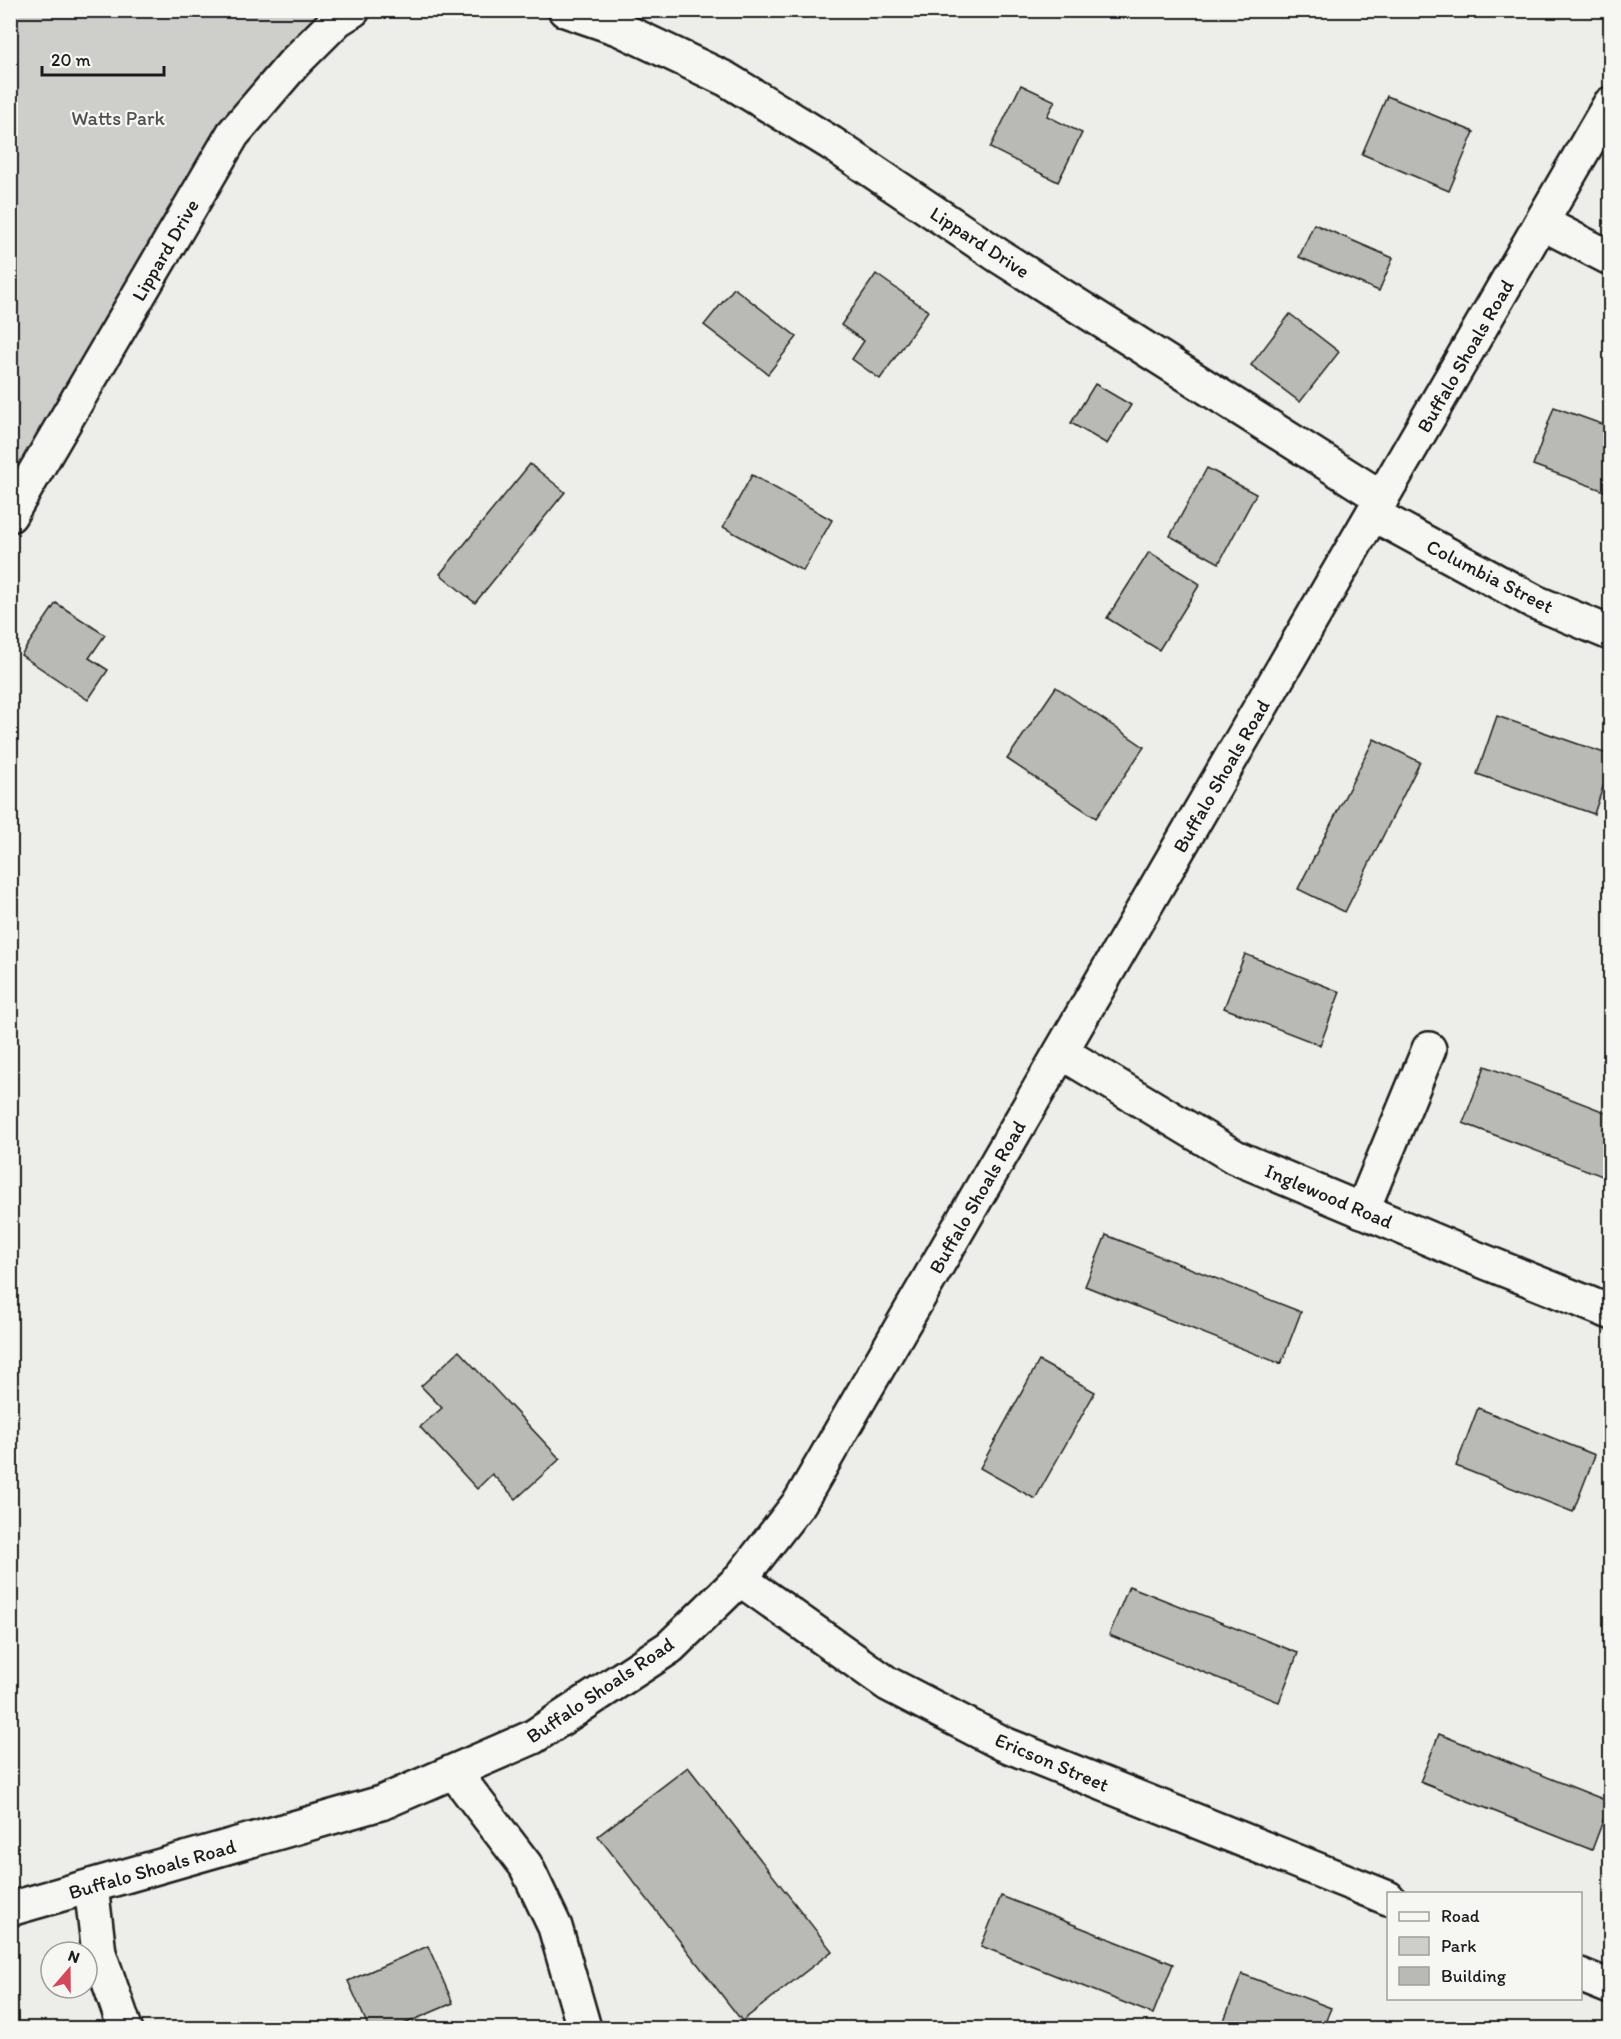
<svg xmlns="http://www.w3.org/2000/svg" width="1621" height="2039" viewBox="0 0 1621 2039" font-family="Itim,sans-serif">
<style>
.green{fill:#cececb;stroke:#757574;stroke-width:1.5}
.building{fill:#b9b9b6;stroke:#1c1c1c;stroke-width:1.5}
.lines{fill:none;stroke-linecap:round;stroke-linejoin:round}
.minor-casing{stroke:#1c1c1c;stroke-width:38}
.minor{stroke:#f6f6f2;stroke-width:33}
.labels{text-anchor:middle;stroke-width:4.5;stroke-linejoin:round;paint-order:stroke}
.park-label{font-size:20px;fill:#515151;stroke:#f6f6f2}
.street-label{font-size:20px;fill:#1c1c1c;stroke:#f6f6f2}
</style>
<rect width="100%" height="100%" fill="#edede9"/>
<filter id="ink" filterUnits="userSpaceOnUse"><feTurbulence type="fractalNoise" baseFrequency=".0167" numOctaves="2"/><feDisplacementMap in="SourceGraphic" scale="12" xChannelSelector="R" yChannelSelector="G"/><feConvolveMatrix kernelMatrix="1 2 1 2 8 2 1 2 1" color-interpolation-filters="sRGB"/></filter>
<g filter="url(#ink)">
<path class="green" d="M11,11H353L294,63L11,515Z"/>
<g class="building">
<path d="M1021,85L1055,101L1047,116L1082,133L1058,182L990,148Z"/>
<path d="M1387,96L1474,132L1449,191L1362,154Z"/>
<path d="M1314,224L1393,258L1379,291L1299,257Z"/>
<path d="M876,274L928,311L880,379L852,359L864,341L841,325Z"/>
<path d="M734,288L797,337L768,374L704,325Z"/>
<path d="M1290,314L1339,352L1300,402L1251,365Z"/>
<path d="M1095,384L1131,405L1107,444L1071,423Z"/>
<path d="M1554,407L1610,427V493L1533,465Z"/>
<path d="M530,464L565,492L475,603L440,574Z"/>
<path d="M1207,468L1256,494L1219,563L1170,536Z"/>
<path d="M752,475L832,520L803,571L723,527Z"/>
<path d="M1149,552L1200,584L1159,650L1107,618Z"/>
<path d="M56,603L105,635L89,658L108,670L88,700L21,655Z"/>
<path d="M1056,687L1144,747L1096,818L1007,759Z"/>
<path d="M1497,716L1610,755V766L1594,814L1477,774Z"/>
<path d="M1374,739L1420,762L1345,912L1298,889Z"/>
<path d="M1245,954L1340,992L1320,1045L1224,1008Z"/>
<path d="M1485,1066L1610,1114V1179L1463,1123Z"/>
<path d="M1106,1235L1301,1312L1281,1364L1085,1286Z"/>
<path d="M459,1351L560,1459L516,1499L492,1474L477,1489L420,1427L442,1408L421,1386Z"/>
<path d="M1039,1361L1095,1392L1035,1499L980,1468Z"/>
<path d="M1478,1408L1595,1455L1573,1512L1456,1466Z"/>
<path d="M1129,1586L1298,1653L1279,1702L1109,1635Z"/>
<path d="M1439,1734L1610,1802L1592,1850L1420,1782Z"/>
<path d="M688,1767L832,1951L742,2021L598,1836Z"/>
<path d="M1001,1896L1173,1964L1153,2014L981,1946Z"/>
<path d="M428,1946L453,2003L395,2028H369L348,1981Z"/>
<path d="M1242,1974L1331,2008L1323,2028H1238L1223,2023Z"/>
</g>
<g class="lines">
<defs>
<g id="minor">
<path d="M565,10L620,29L726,79L831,143L999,256L1382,498"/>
<path d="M1542,223L1610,258"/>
<path d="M1373,514L1535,602L1610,633"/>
<path d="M10,515L233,134L294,63L337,20L353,10"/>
<path d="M1061,1052L1235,1157L1468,1255L1610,1312"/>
<path d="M1362,1211L1429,1049"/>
<path d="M740,1579L888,1684L1004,1744L1388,1898"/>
<path d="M454,1772L526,1866L555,1927L584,2028"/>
<path d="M91,1886L99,1953L125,2028"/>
<path d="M10,1909L381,1803L533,1737L670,1647L740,1579L800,1502L1610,104"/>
<path d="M1580,1975L1610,1987"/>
</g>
</defs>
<use href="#minor" class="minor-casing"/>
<use href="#minor" class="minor"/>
</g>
</g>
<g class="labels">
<g class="park-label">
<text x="118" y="125">Watts Park</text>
</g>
<g class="street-label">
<text transform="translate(980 242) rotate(33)" y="7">Lippard Drive</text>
<text transform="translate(165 250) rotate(-60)" y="7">Lippard Drive</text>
<text transform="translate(1465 356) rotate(-60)" y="7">Buffalo Shoals Road</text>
<text transform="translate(1490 576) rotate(27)" y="7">Columbia Street</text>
<text transform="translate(1221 776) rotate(-60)" y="7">Buffalo Shoals Road</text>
<text transform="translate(1329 1196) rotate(23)" y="7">Inglewood Road</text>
<text transform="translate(977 1197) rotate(-60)" y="7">Buffalo Shoals Road</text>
<text transform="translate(600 1690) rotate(-34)" y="7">Buffalo Shoals Road</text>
<text transform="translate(1052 1762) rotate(23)" y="7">Ericson Street</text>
<text transform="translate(152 1869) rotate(-16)" y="7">Buffalo Shoals Road</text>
</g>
</g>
<rect width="1621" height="2039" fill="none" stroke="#f6f6f2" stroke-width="36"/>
<rect x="18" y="18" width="1585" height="2003" fill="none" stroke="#1c1c1c" stroke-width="2" filter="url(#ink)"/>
<rect x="1387" y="1892" width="195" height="108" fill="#f6f6f2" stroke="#9f9f9c" stroke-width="1.5"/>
<rect x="1399" y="1912" width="30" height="9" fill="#f6f6f2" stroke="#9f9f9c" stroke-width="1.5"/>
<text x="1441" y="1922" font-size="18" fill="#1c1c1c">Road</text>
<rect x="1399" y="1937" width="30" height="18" fill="#cececb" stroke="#9f9f9c" stroke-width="1.5"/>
<text x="1441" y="1952" font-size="18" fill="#1c1c1c">Park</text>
<rect x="1399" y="1967" width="30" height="18" fill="#b9b9b6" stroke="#9f9f9c" stroke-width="1.5"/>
<text x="1441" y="1982" font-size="18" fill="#1c1c1c">Building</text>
<g transform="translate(69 1970) rotate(20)"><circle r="28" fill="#f6f6f2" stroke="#9f9f9c" stroke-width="1.5"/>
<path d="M0-4.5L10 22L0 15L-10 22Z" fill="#d1495b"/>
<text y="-9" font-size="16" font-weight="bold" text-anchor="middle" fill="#1c1c1c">N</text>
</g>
<path d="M42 66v9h122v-9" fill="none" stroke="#1c1c1c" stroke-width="3"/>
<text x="51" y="66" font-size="18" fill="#1c1c1c" stroke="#f6f6f2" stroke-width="4.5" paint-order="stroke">20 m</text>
</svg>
